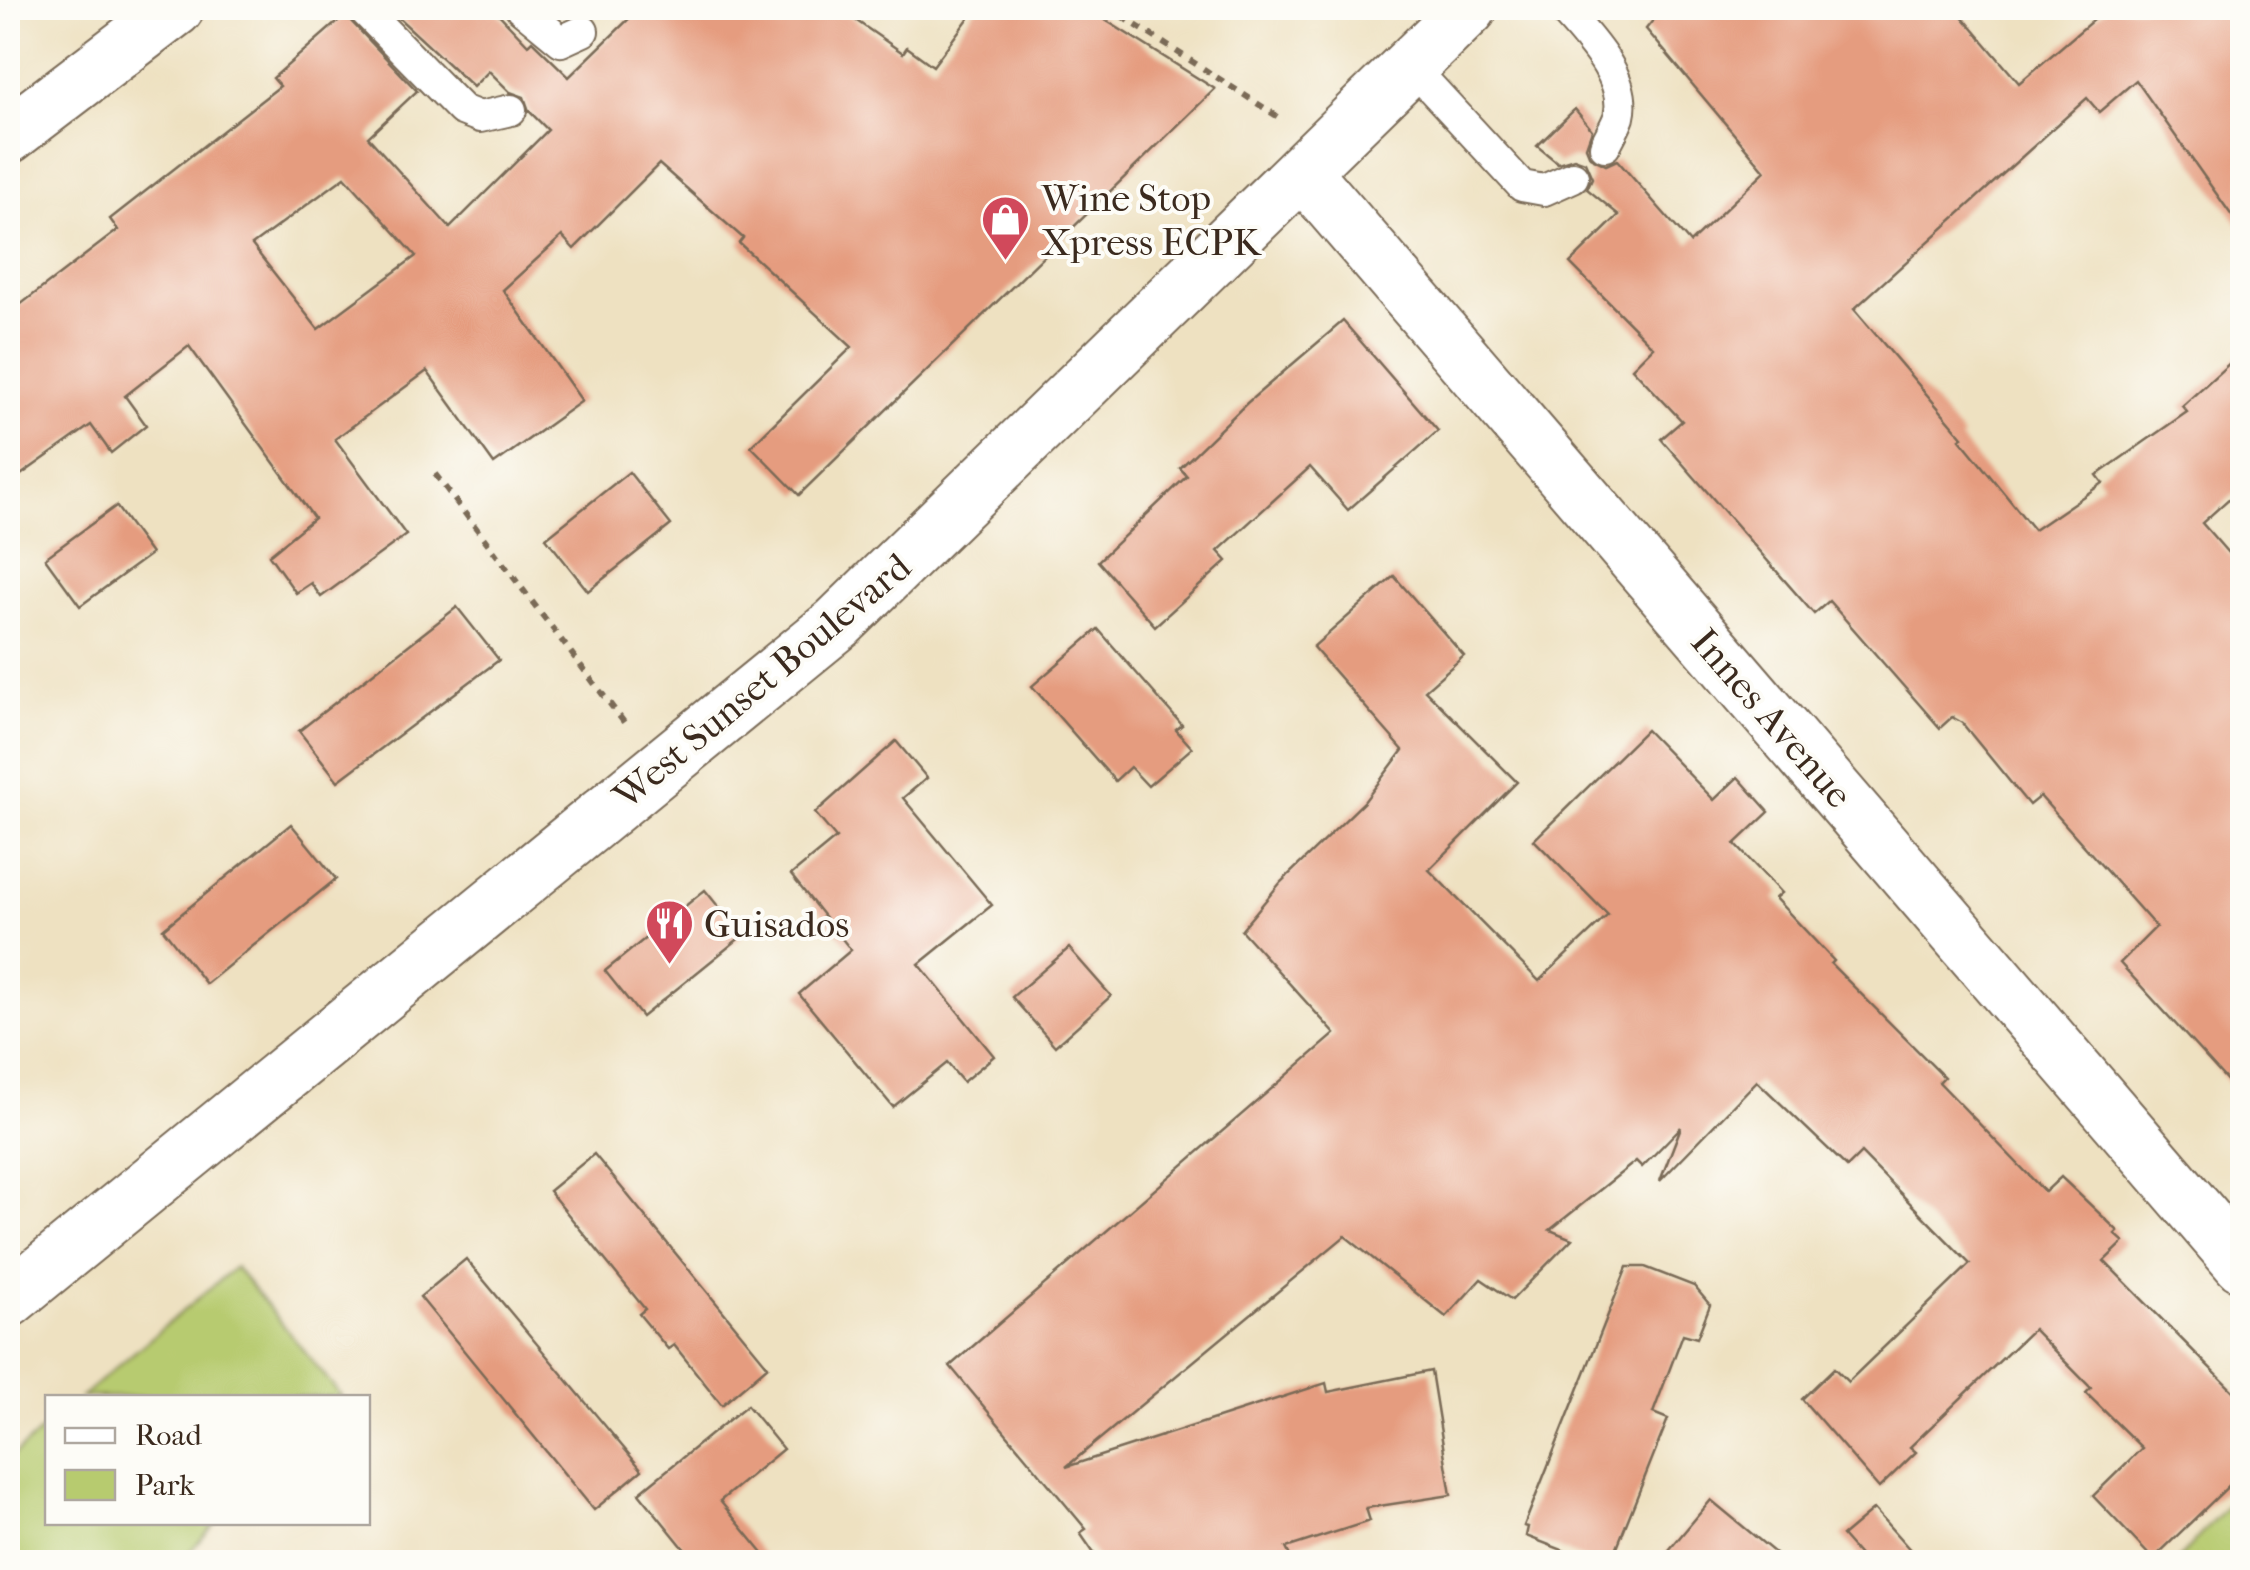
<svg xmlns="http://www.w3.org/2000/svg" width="2250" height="1570" viewBox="0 0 2250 1570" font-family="'IM FELL French Canon',serif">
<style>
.green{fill:#b7cb6f;stroke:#797a46;stroke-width:2.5}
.building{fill:#e59c7f;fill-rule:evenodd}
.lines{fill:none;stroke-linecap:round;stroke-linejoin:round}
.lane-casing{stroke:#7a6a57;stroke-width:34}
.street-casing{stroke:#7a6a57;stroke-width:59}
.primary-casing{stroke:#7a6a57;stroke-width:59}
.path{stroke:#7a6a57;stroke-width:6;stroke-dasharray:8 8;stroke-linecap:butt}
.lane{stroke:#fff;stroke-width:30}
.street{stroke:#fff;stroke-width:55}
.primary{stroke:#fff;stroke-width:55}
.labels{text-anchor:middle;stroke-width:8;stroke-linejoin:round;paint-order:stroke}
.poi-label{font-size:38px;fill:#3b2a1e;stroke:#fdfcf7;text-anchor:start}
.street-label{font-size:38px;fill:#3b2a1e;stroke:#fdfcf7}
</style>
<rect width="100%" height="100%" fill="#fdfcf7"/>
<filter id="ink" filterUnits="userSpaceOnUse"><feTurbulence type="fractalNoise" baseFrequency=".01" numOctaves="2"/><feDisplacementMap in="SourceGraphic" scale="20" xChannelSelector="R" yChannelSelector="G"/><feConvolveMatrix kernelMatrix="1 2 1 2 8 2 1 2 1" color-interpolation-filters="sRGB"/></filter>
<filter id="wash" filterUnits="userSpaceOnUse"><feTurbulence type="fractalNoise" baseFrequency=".0048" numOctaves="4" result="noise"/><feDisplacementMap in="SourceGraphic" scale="40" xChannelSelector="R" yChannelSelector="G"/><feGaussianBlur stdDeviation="2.25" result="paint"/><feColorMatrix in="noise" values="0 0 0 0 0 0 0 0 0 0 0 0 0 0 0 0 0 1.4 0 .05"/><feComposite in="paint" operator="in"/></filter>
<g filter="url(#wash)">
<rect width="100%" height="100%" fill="#eee1c1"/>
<g class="green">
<path d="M235,1267L342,1397H81Z"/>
<path d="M47,1426L48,1522L216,1523L180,1562H8V1460Z"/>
<path d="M2242,1489V1562H2175H2176Z"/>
</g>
<g id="blocks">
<g class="building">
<path d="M388,8H493L528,45L532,41L569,77L640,8H838L903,53L907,47L933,66L976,8H1086L1215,89L799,495L751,446L852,347L739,243L743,238L659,164L574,249L562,236L503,290L582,401L494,464L427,371L335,439L406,535L321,597L311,583L296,593L269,555L314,518L189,346L125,396L146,425L111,453L91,425L8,484V314L118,230L110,219L280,86L273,78L345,15L417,91L368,137L450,228L548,130L529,111L524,97L510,92L489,71L473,87ZM345,177L416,256L318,329L252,245Z"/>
<path d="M1663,8H1955L2019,83L2107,8H2242V230L2136,80L2099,112L2087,98L1854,309L1963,437L1960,439L2034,530L2103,483L2097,475L2187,412L2182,406L2242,352V487L2202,523L2242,569V1097L2120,963L2156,927L2040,796L2029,805L1962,723L1952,717L1940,728L1829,601L1814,614L1661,439L1682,421L1632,368L1653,347L1570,263L1619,215L1587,189L1592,178L1585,162L1574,158L1558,163L1537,146L1575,109L1592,130L1586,147L1590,157L1606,165L1617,160L1690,243L1765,171L1646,29Z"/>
<path d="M1343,321L1438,431L1348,510L1310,467L1218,551L1227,561L1155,626L1098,561L1187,476L1180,468L1247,403Z"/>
<path d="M629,472L671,525L588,591L546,538Z"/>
<path d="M116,506L151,554L80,606L45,558Z"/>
<path d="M1394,576L1464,656L1425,690L1517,782L1429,870L1539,981L1608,915L1534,840L1646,730L1714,800L1738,777L1769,812L1735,844L1781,893L1775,898L1834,961L1831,964L1944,1077L1939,1082L2045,1192L2061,1177L2118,1231L2115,1234L2124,1242L2104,1261L2242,1400V1473L2153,1559L2093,1496L2142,1448L2086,1393L2091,1388L2033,1329L1910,1447L1916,1452L1879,1488L1802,1399L1834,1368L1848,1382L1970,1264L1861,1153L1847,1167L1757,1081L1660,1181L1681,1127L1642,1167L1636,1161L1550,1230L1572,1239L1512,1300L1481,1279L1446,1317L1345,1236L1066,1467L1326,1383L1328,1392L1431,1371L1451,1495L1366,1508L1370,1521L1286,1548L1293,1562H1100L1080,1533L1086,1529L950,1366L1335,1034L1241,930L1281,882L1364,802L1403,750L1313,647Z"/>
<path d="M457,607L499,660L338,781L299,731Z"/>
<path d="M1098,629L1182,725L1176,730L1192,748L1148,786L1130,767L1115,781L1032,686Z"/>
<path d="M896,741L927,778L903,798L992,905L919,964L994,1056L963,1082L947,1063L893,1107L799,994L851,950L791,875L836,838L815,813Z"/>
<path d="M291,824L336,879L206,984L163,929Z"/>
<path d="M705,890L742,936L642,1017L605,971Z"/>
<path d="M1069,948L1111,996L1055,1046L1012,997Z"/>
<path d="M594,1154L768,1366L722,1405L674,1345L668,1349L639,1314L645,1309L549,1191Z"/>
<path d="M466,1259L642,1470L594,1510L420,1297Z"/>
<path d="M1627,1267H1645L1694,1286L1710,1305L1697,1338L1683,1334L1653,1413L1668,1419L1611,1562H1593L1526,1536L1528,1527L1524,1526Z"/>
<path d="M747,1405L783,1449L720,1501L770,1562H695L639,1493Z"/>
<path d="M1711,1500L1786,1562H1659Z"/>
<path d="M1874,1509L1921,1562H1865L1842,1536Z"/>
</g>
</g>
</g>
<g filter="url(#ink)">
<use href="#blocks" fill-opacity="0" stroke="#7a6a57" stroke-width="2.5"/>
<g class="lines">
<defs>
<g id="lane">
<path d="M362,8L462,110L480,117L511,110"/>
<path d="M521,8L561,41L583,31"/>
<path d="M1562,8C1585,35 1629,77 1619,117C1616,126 1609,137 1605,146"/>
<path d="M1410,65L1522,186L1544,190L1573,177"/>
</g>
<g id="street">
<path d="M8,136L176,8"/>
<path d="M1302,171L2242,1264"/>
</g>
<path id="primary" d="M8,1300L838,623L1469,8"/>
</defs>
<use href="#lane" class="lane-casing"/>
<use href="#street" class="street-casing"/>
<use href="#primary" class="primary-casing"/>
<g class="path">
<path d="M1109,8L1280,118"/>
<path d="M435,474L626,725"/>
</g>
<use href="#lane" class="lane"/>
<use href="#street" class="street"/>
<use href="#primary" class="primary"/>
</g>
</g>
<defs>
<symbol id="shop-pin" viewBox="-11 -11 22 30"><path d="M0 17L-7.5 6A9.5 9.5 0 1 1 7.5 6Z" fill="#d1495b" stroke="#fdfcf7"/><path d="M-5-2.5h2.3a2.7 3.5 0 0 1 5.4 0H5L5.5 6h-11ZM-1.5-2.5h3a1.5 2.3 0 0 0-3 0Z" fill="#fff"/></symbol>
<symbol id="restaurant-pin" viewBox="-11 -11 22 30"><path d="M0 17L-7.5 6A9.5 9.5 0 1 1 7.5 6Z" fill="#d1495b" stroke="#fdfcf7"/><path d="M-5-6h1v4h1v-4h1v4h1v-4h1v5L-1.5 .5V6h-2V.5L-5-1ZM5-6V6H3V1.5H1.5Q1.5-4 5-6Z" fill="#fff"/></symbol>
</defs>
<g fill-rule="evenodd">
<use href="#shop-pin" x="978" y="192" width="55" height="75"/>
<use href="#restaurant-pin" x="642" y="896" width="55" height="75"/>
</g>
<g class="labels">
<g class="poi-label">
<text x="1041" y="211">Wine Stop<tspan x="1041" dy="44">Xpress ECPK</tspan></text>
<text x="704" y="937">Guisados</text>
</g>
<g class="street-label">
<text transform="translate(762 681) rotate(-40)" y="13">West Sunset Boulevard</text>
<text transform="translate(1772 718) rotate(49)" y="13">Innes Avenue</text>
</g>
</g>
<rect width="2250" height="1570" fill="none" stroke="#fdfcf7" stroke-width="40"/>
<rect x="45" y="1395" width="325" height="130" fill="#fdfcf7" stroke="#afa8a0" stroke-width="2.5"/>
<rect x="65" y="1428" width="50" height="15" fill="#ffffff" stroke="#afa8a0" stroke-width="2.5"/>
<text x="135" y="1445" font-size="30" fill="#3b2a1e">Road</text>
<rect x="65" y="1470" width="50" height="30" fill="#b7cb6f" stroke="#afa8a0" stroke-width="2.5"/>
<text x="135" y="1495" font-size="30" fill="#3b2a1e">Park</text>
</svg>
